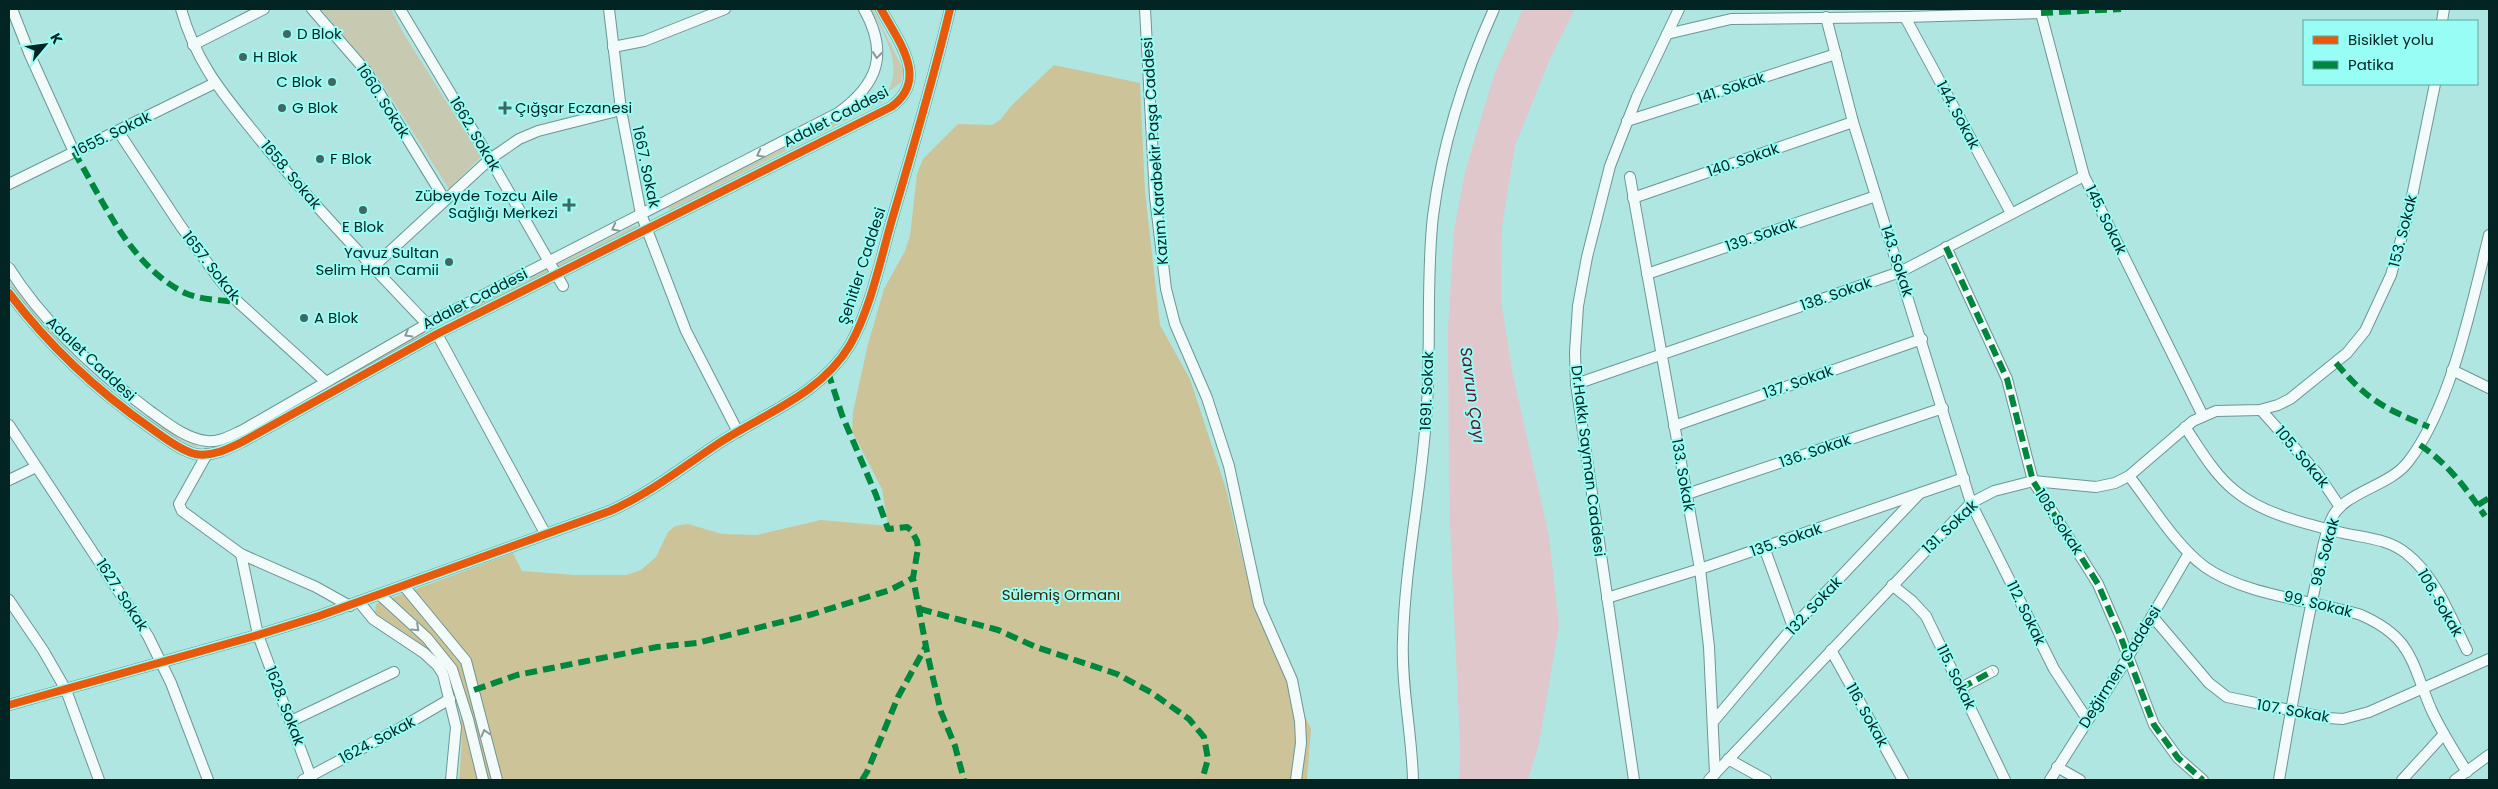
<svg xmlns="http://www.w3.org/2000/svg" width="2498" height="789" viewBox="0 0 2498 789" font-family="Poppins,sans-serif">
<style>
.green{fill:#c7cab1}
.forest{fill:#ccc399}
.water{fill:#e0c7cb}
.lines{fill:none;stroke-linecap:round;stroke-linejoin:round}
.minor-casing{stroke:#6d9693;stroke-width:12}
.minor{stroke:#f3fbfa;stroke-width:10}
.quiet{stroke:#00873e;stroke-width:6;stroke-dasharray:12 6;stroke-linecap:butt}
.cycleway-casing{stroke:#98fdf5;stroke-width:11}
.cycleway{stroke:#e8590c;stroke-width:8}
.oneway{stroke:#879a99}
.poi-dot{fill:#3f6865;stroke:#98fdf5;stroke-width:2}
.labels{text-anchor:middle;stroke-width:4;stroke-linejoin:round;paint-order:stroke}
.poi-label{font-size:15px;fill:#022422;stroke:#98fdf5;text-anchor:start}
.street-label{font-size:15px;fill:#022422;stroke:#98fdf5}
.park-label{font-size:15px;fill:#3c2303;stroke:#98fdf5}
.water-label{font-size:16px;font-style:italic;fill:#630f29;stroke:#98fdf5}
</style>
<rect width="100%" height="100%" fill="#afe6e1"/>
<g class="green">
<path d="M321,9H391L404,34L481,157L449,189L374,71Z"/>
<path d="M871,9H873L904,71L901,82L887,93C904,66 884,34 871,9Z"/>
<path d="M882,91L886,100L670,210L668,207L809,135Z"/>
<path d="M636,225V227L453,319L451,317Z"/>
<path d="M9,280C53,343 125,414 197,446V448C132,418 73,363 28,307C22,299 12,289 9,280Z"/>
<path d="M425,330L426,332L410,342L238,440L217,448L247,433Z"/>
</g>
<path class="forest" d="M1054,65L1140,83L1145,192L1160,325L1190,379L1226,489L1253,603L1311,729L1307,780H459C462,747 467,691 443,664C424,644 398,629 375,613L376,604L513,553L522,571L574,575H626L641,570L656,557L668,532L675,526L688,524L722,534L757,535L821,520L888,526L882,489L852,431L853,412L868,344L884,289L905,251L910,236L917,174L923,159L958,124L992,125L1000,120L1012,105Z"/>
<path class="water" d="M1523,9H1575L1549,61L1515,146L1502,227L1501,301L1513,375L1549,536L1559,625L1539,744L1528,780H1459L1460,747L1449,502L1448,329L1454,230L1465,172L1494,75Z"/>
<g class="lines">
<defs>
<g id="minor">
<path d="M12,9L30,55L74,152"/>
<path d="M181,9C197,66 225,96 261,141C313,205 370,264 427,324"/>
<path d="M312,9L366,71L445,200"/>
<path d="M400,9L490,159L563,286"/>
<path d="M609,9L621,110L641,214L686,331L738,432"/>
<path d="M1145,9L1155,197L1166,289L1175,324L1207,398L1229,466L1259,605L1292,680L1300,721L1301,743L1296,780"/>
<path d="M1826,17L1853,122L1971,503L2054,669L2087,719"/>
<path d="M1905,17L2011,213"/>
<path d="M2442,21L2444,9"/>
<path d="M1667,34L1731,19L1905,17L2041,13L2084,176L2203,416"/>
<path d="M193,45L264,9"/>
<path d="M613,47L644,41L725,9"/>
<path d="M1627,121L1836,54"/>
<path d="M118,131L180,225L219,279L238,302L326,382"/>
<path d="M1630,177L1700,569L1709,647L1715,774"/>
<path d="M9,184L215,83"/>
<path d="M1633,198L1853,122"/>
<path d="M1946,247L2007,379L2033,481L2098,584L2120,635L2154,725L2178,758L2203,780"/>
<path d="M373,267L490,159L519,139L538,131L621,110"/>
<path d="M9,268C45,325 96,371 150,411C167,423 186,439 207,441C219,443 232,435 243,430L427,324L838,113C878,84 889,54 864,9"/>
<path d="M1647,274L1876,196"/>
<path d="M9,293C49,346 97,391 152,429C165,438 180,450 195,454C212,457 228,449 242,442L437,334L891,107C930,79 898,41 881,9"/>
<path d="M437,334L545,533"/>
<path d="M2452,370L2489,388"/>
<path d="M1576,384L1900,272L2084,176"/>
<path d="M2261,410L2317,473L2340,507"/>
<path d="M9,425L148,636L171,683L208,780"/>
<path d="M1674,426L1922,339"/>
<path d="M2185,427C2200,449 2214,474 2234,490C2262,514 2307,524 2343,533C2365,538 2389,539 2407,554C2436,577 2451,618 2467,650"/>
<path d="M207,454L179,504L182,511L241,554L316,587L350,606"/>
<path d="M2129,476C2151,504 2176,546 2205,567C2244,595 2315,601 2361,615C2413,638 2411,662 2431,709C2441,731 2454,751 2467,772"/>
<path d="M9,480L36,467"/>
<path d="M1687,494L1943,408"/>
<path d="M1764,547L1793,627"/>
<path d="M241,554L258,635L312,780"/>
<path d="M1892,585L1912,601L1926,616L2005,780"/>
<path d="M404,586L466,661L497,780"/>
<path d="M380,595L427,638L452,669L468,719L483,780"/>
<path d="M1607,598L1700,569L1964,478"/>
<path d="M9,600L43,650L66,690L99,780"/>
<path d="M360,603L373,619L424,653L437,665L443,674L456,727L451,780"/>
<path d="M2152,616L2209,683L2227,697L2328,718L2343,719L2369,712L2489,659"/>
<path d="M1831,650L1903,780"/>
<path d="M1961,688L1993,671"/>
<path d="M9,705L258,635L319,616L610,511C649,494 683,467 719,443C765,413 820,395 850,345C870,310 880,262 891,223C912,152 933,81 950,9"/>
<path d="M291,721L394,672"/>
<path d="M1713,722L1793,627L1919,494"/>
<path d="M1728,759L1766,780"/>
<path d="M2057,767L2080,780"/>
<path d="M303,780L402,727L450,699"/>
<path d="M1413,780C1412,733 1401,687 1403,639C1405,561 1423,483 1427,404C1431,342 1426,278 1433,216C1442,145 1465,73 1494,9"/>
<path d="M1634,780L1576,384L1575,352L1578,306L1587,257L1610,166L1637,97L1679,9"/>
<path d="M1709,780L1971,503L1994,491L2033,481L2096,487L2115,483L2129,476L2193,421L2216,411L2260,410L2278,405L2290,399L2347,353L2365,331L2391,275L2409,211L2435,84"/>
<path d="M2050,780L2128,657L2189,553"/>
<path d="M2279,780C2290,716 2301,651 2315,587C2320,565 2322,541 2331,520C2342,492 2389,487 2408,462C2451,407 2472,303 2489,235"/>
<path d="M2402,780L2444,734"/>
<path d="M2455,780L2489,755"/>
</g>
</defs>
<use href="#minor" class="minor-casing"/>
<use href="#minor" class="minor"/>
<g class="quiet">
<path d="M2041,13L2121,9"/>
<path d="M74,152C104,202 130,266 185,293C201,300 221,300 238,302"/>
<path d="M1946,247L2007,379L2033,481L2098,584L2120,635L2154,725L2178,758L2203,780"/>
<path d="M2336,363C2368,401 2384,408 2429,427"/>
<path d="M828,372L842,415L876,495L888,529L907,527L911,530L917,541L918,548L913,578L928,657L941,712L955,746L964,780"/>
<path d="M2420,445C2448,464 2466,488 2485,516"/>
<path d="M2478,505L2489,498"/>
<path d="M920,609L998,630L1036,647L1117,674L1152,693L1189,719L1204,737L1208,759L1202,780"/>
<path d="M1961,688L1993,671"/>
<path d="M474,690L517,675L657,647L697,643L813,614L890,590L913,578"/>
<path d="M862,780L867,772L898,697L926,646"/>
</g>
<defs>
<g id="cycleway">
<path d="M9,293C49,346 97,391 152,429C165,438 180,450 195,454C212,457 228,449 242,442L437,334L891,107C930,79 898,41 881,9"/>
<path d="M9,705L258,635L319,616L610,511C649,494 683,467 719,443C765,413 820,395 850,345C870,310 880,262 891,223C912,152 933,81 950,9"/>
</g>
</defs>
<use href="#cycleway" class="cycleway-casing"/>
<use href="#cycleway" class="cycleway"/>
</g>
<defs><path id="oneway-chevron" d="M-2-3.5L2.5 0L-2 3.5" fill="none" stroke-width="1.6" stroke-linecap="round" stroke-linejoin="round" transform="scale(1.25)"/></defs>
<g class="oneway">
<use href="#oneway-chevron" transform="translate(877 55) rotate(96)"/>
<use href="#oneway-chevron" transform="translate(760 154) rotate(153)"/>
<use href="#oneway-chevron" transform="translate(615 228) rotate(153)"/>
<use href="#oneway-chevron" transform="translate(408 334) rotate(150)"/>
<use href="#oneway-chevron" transform="translate(416 628) rotate(43)"/>
<use href="#oneway-chevron" transform="translate(485 733) rotate(-105)"/>
</g>
<g class="poi-dot">
<circle cx="287" cy="34" r="5"/>
<circle cx="243" cy="57" r="5"/>
<circle cx="332" cy="82" r="5"/>
<circle cx="282" cy="108" r="5"/>
<path d="M502.5 100.5h5v5h5v5h-5v5h-5v-5h-5v-5h5z"/>
<circle cx="320" cy="159" r="5"/>
<path d="M566.5 197.5h5v5h5v5h-5v5h-5v-5h-5v-5h5z"/>
<circle cx="363" cy="210" r="5"/>
<circle cx="449" cy="262" r="5"/>
<circle cx="304" cy="318" r="5"/>
</g>
<g class="labels">
<g class="poi-label">
<text x="297" y="39">D Blok</text>
<text x="253" y="62">H Blok</text>
<text x="322" y="87" text-anchor="end">C Blok</text>
<text x="292" y="113">G Blok</text>
<text x="515" y="113">Çığşar Eczanesi</text>
<text x="330" y="164">F Blok</text>
<text x="558" y="201" text-anchor="end">Zübeyde Tozcu Aile<tspan x="558" dy="17">Sağlığı Merkezi</tspan></text>
<text x="363" y="232" text-anchor="middle">E Blok</text>
<text x="439" y="258" text-anchor="end">Yavuz Sultan<tspan x="439" dy="17">Selim Han Camii</tspan></text>
<text x="314" y="323">A Blok</text>
</g>
<g class="street-label">
<text transform="translate(1731 88) rotate(-18)" y="5">141. Sokak</text>
<text transform="translate(383 101) rotate(57)" y="5">1660. Sokak</text>
<text transform="translate(1958 115) rotate(62)" y="5">144. Sokak</text>
<text transform="translate(836 117) rotate(-27)" y="5">Adalet Caddesi</text>
<text transform="translate(112 134) rotate(-26)" y="5">1655. Sokak</text>
<text transform="translate(475 134) rotate(59)" y="5">1662. Sokak</text>
<text transform="translate(1155 151) rotate(-94)" y="5">Kazım Karabekir Paşa Caddesi</text>
<text transform="translate(1743 160) rotate(-19)" y="5">140. Sokak</text>
<text transform="translate(646 167) rotate(78)" y="5">1667. Sokak</text>
<text transform="translate(291 175) rotate(50)" y="5">1658. Sokak</text>
<text transform="translate(2106 220) rotate(64)" y="5">145. Sokak</text>
<text transform="translate(2403 231) rotate(-76)" y="5">153. Sokak</text>
<text transform="translate(1761 235) rotate(-19)" y="5">139. Sokak</text>
<text transform="translate(1897 261) rotate(72)" y="5">143. Sokak</text>
<text transform="translate(211 266) rotate(52)" y="5">1657. Sokak</text>
<text transform="translate(862 266) rotate(-72)" y="5">Şehitler Caddesi</text>
<text transform="translate(1836 294) rotate(-19)" y="5">138. Sokak</text>
<text transform="translate(475 299) rotate(-27)" y="5">Adalet Caddesi</text>
<text transform="translate(91 359) rotate(43)" y="5">Adalet Caddesi</text>
<text transform="translate(1798 382) rotate(-19)" y="5">137. Sokak</text>
<text transform="translate(1427 391) rotate(-88)" y="5">1691. Sokak</text>
<text transform="translate(1815 451) rotate(-19)" y="5">136. Sokak</text>
<text transform="translate(2302 457) rotate(50)" y="5">105. Sokak</text>
<text transform="translate(1588 461) rotate(83)" y="5">Dr.Hakkı Sayman Caddesi</text>
<text transform="translate(1683 475) rotate(80)" y="5">133. Sokak</text>
<text transform="translate(2059 522) rotate(57)" y="5">108. Sokak</text>
<text transform="translate(1950 527) rotate(-44)" y="5">131. Sokak</text>
<text transform="translate(1786 540) rotate(-19)" y="5">135. Sokak</text>
<text transform="translate(2325 552) rotate(-75)" y="5">98. Sokak</text>
<text transform="translate(122 595) rotate(57)" y="5">1627. Sokak</text>
<text transform="translate(2440 603) rotate(60)" y="5">106. Sokak</text>
<text transform="translate(2318 604) rotate(14)" y="5">99. Sokak</text>
<text transform="translate(1814 606) rotate(-47)" y="5">132. Sokak</text>
<text transform="translate(2026 613) rotate(64)" y="5">112. Sokak</text>
<text transform="translate(2120 667) rotate(-58)" y="5">Değirmen Caddesi</text>
<text transform="translate(1956 677) rotate(64)" y="5">115. Sokak</text>
<text transform="translate(285 706) rotate(69)" y="5">1628. Sokak</text>
<text transform="translate(2293 711) rotate(10)" y="5">107. Sokak</text>
<text transform="translate(1867 715) rotate(61)" y="5">116. Sokak</text>
<text transform="translate(377 740) rotate(-28)" y="5">1624. Sokak</text>
</g>
<g class="park-label">
<text x="1061" y="600">Sülemiş Ormanı</text>
</g>
<g class="water-label">
<text transform="translate(1473 395) rotate(82)" y="6">Savrun Çayı</text>
</g>
</g>
<rect width="2498" height="789" fill="none" stroke="#022422" stroke-width="20"/>
<rect x="2303" y="20" width="175" height="65" fill="#98fdf5" stroke="#5ca6a1"/>
<rect x="2313" y="36" width="25" height="8" fill="#e8590c" stroke="#5ca6a1"/>
<text x="2348" y="45" font-size="15" fill="#022422">Bisiklet yolu</text>
<rect x="2313" y="61" width="25" height="8" fill="#00873e" stroke="#5ca6a1"/>
<text x="2348" y="70" font-size="15" fill="#022422">Patika</text>
<g transform="translate(45 45) rotate(61)" stroke="#98fdf5" stroke-width="4" paint-order="stroke">
<path d="M0-4L9 19L0 12L-9 19Z" fill="#022422"/>
<text y="-8" font-size="14" font-weight="bold" text-anchor="middle" fill="#022422">K</text>
</g>
</svg>
